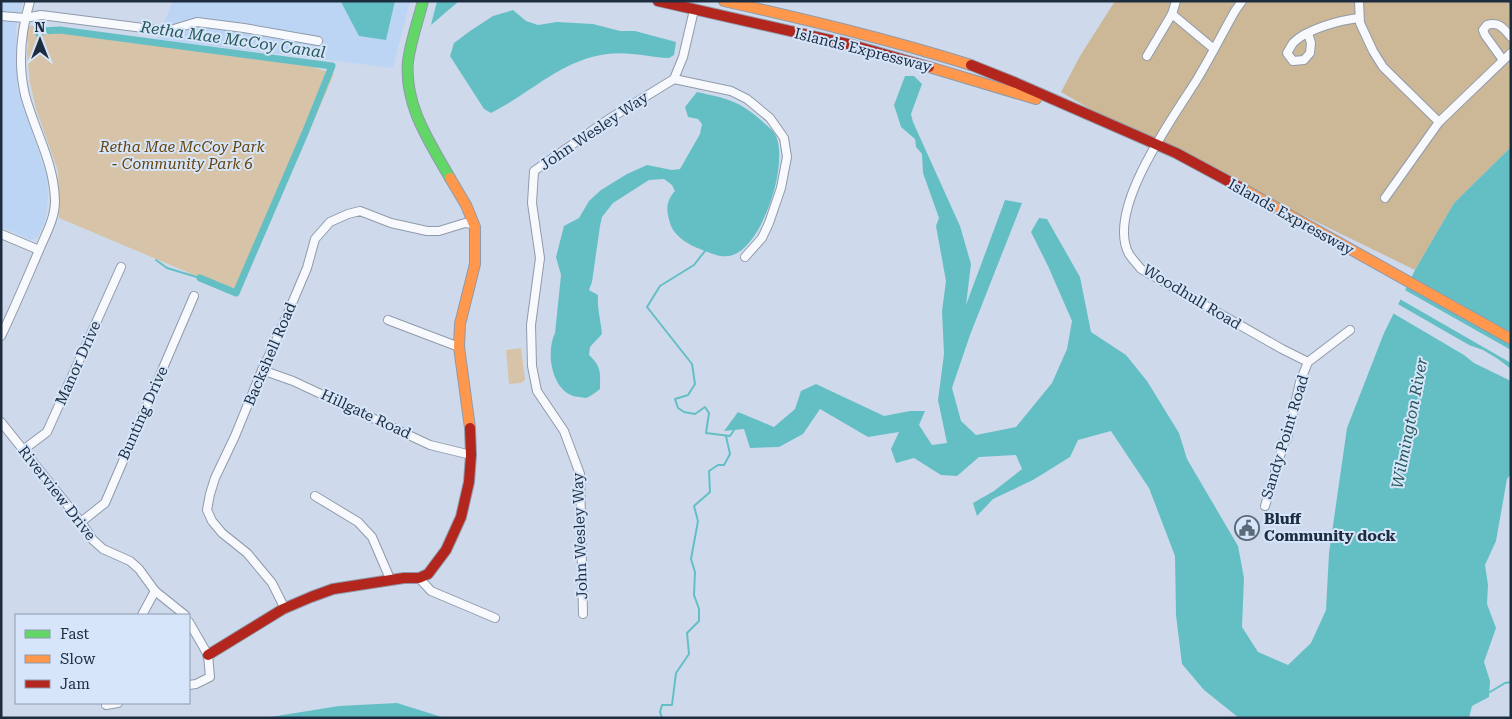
<svg xmlns="http://www.w3.org/2000/svg" width="1512" height="719" viewBox="0 0 1512 719" font-family="'Roboto Serif',serif">
<style>
.built{fill:#bdd5f5}
.green{fill:#d6c3a8}
.forest{fill:#ccb797}
.water{fill:#64bfc5}
.pier{fill:#cedaeb}
.lines{fill:none;stroke-linecap:round;stroke-linejoin:round}
.stream{stroke:#64bfc5;stroke-width:2}
.canal{stroke:#64bfc5;stroke-width:7}
.street-casing{stroke:#8f9bab;stroke-width:10}
.fast-casing{stroke:#8f9bab;stroke-width:12}
.slow-casing{stroke:#8f9bab;stroke-width:12}
.jam-casing{stroke:#8f9bab;stroke-width:12}
.street{stroke:#f8f9fc;stroke-width:8}
.fast{stroke:#63d668;stroke-width:10}
.slow{stroke:#ff974d;stroke-width:10}
.jam{stroke:#b3261e;stroke-width:10}
.labels{text-anchor:middle;stroke-width:4;stroke-linejoin:round;paint-order:stroke}
.street-label{font-size:15px;fill:#1d2c3f;stroke:#d6e5f9}
.park-label{font-size:15px;font-style:italic;fill:#66450c;stroke:#d6e5f9}
.poi-label{font-size:15px;font-weight:bold;fill:#1d2c3f;stroke:#d6e5f9;text-anchor:start}
.water-label{font-size:16px;font-style:italic;fill:#245858;stroke:#d6e5f9}
</style>
<rect width="100%" height="100%" fill="#cedaeb"/>
<g class="built">
<path d="M1,1H23L16,27L17,86L47,177L48,199L45,221L38,237L31,240L1,227Z"/>
<path d="M173,1H410L393,68L157,39Z"/>
</g>
<g class="green">
<path d="M24,25L313,67L334,74L239,294L59,218L58,171L36,109L30,83L27,53L28,44Z"/>
<path d="M521,348L525,380L521,383L509,384L506,350Z"/>
</g>
<path class="forest" d="M1115,1H1511V147L1454,203L1415,270L1114,123L1061,92L1080,56Z"/>
<g class="water">
<path d="M337,1H395L386,40L359,36L341,2Z"/>
<path d="M437,1H459L431,25Z"/>
<path d="M513,10L526,21L538,25L557,22L593,24L620,31H635L676,42L674,55L669,58C648,57 628,51 607,54C561,60 531,93 491,113L484,109L450,56L454,43L470,31L493,16Z"/>
<path d="M905,76H914L922,84L911,114L913,122L960,226L971,264L966,305L1005,200L1022,203L970,335L952,388L961,421L976,435L1016,427L1052,383L1067,349L1072,321L1048,266L1031,232L1039,218L1047,219L1080,277L1091,332L1126,355L1147,381L1179,433L1187,459L1238,546L1244,578L1242,627L1258,652L1288,665L1311,643L1326,610L1329,553L1347,428L1384,333L1415,270L1454,203L1511,147V474L1507,479L1496,541L1485,565L1488,585L1487,604L1496,628L1484,662L1490,681L1489,697L1472,706L1469,718H1239L1204,690L1182,664L1176,615L1175,556L1149,488L1111,431L1078,440L1070,457L1033,480L993,499L977,516L973,503L994,491L1022,469L1016,455L979,457L957,476L941,475L914,458L896,463L891,449L899,432L868,437L820,409L803,434L779,447L750,448L744,429L724,431L738,412L774,427L795,409L801,391L816,384L884,416L910,411H925L919,425L932,445L947,443L938,400L944,354L942,311L946,281L936,226L939,218L923,173L922,154L916,147L915,139L901,127L894,105Z"/>
<path d="M697,92C725,98 740,101 762,121C766,125 772,129 775,134C790,161 763,245 733,255C722,259 710,253 700,249C690,246 675,236 671,226C666,211 665,202 675,191L672,185L664,179L649,180L613,203L602,217L600,226L592,282L589,290L598,295C597,309 601,321 602,334L590,347L589,355C602,367 600,373 600,389C596,392 591,396 586,398C584,398 581,397 579,397C552,395 545,353 555,333L561,275L556,257L564,226L579,218L589,201L601,190L627,174L647,165L672,170L680,169L700,134L702,124L698,119L688,117L685,107Z"/>
<path d="M397,703L445,718H264L339,706Z"/>
</g>
<g class="pier">
<path d="M1403,289L1511,350V363L1398,298Z"/>
<path d="M1396,303L1469,345L1483,350L1498,359L1511,369V381L1474,363L1464,355L1391,312Z"/>
</g>
<g class="lines">
<g class="stream">
<path d="M705,251L694,265L660,286L647,307L692,364L695,384L688,395L675,399L678,408L684,412L695,414L705,407L709,413L706,433L730,436L734,430"/>
<path d="M156,260L167,268L200,278"/>
<path d="M1490,692L1505,683L1511,682"/>
<path d="M662,718L660,712L662,705H672L676,673L689,654L687,633L699,621V609L694,595L695,572L691,559L698,521L694,506L710,492L709,471L718,465H724L730,454L726,436"/>
</g>
<path class="canal" d="M39,34L41,31L60,30L332,66L305,133L236,293L200,278"/>
<defs>
<g id="street">
<path d="M1242,1L1235,11C1222,34 1210,58 1196,81C1173,118 1105,210 1129,254C1132,259 1137,264 1141,269L1282,349L1308,362"/>
<path d="M1359,1L1360,23L1373,51L1383,67L1439,122"/>
<path d="M1172,14L1214,49"/>
<path d="M1,16L25,18L41,15L167,31L197,22L244,28L318,41"/>
<path d="M1308,33L1311,43L1310,53L1304,60L1293,61L1287,53C1289,50 1291,46 1293,43C1306,29 1341,20 1359,18"/>
<path d="M1147,56L1172,14L1176,1"/>
<path d="M1503,60L1485,35L1483,30L1487,25C1499,21 1504,29 1511,37"/>
<path d="M674,79L731,91L747,99L770,118L784,138L787,157L781,188L769,223L762,238L745,257"/>
<path d="M1385,198L1439,122L1511,53"/>
<path d="M1,234L39,250"/>
<path d="M388,320L459,347"/>
<path d="M1,336C15,307 27,278 40,248C46,234 55,218 55,201C54,162 35,132 25,95C18,65 21,31 30,1"/>
<path d="M262,370L293,381L430,445L471,455"/>
<path d="M1,422L81,522L93,540L103,549L130,561L139,569L155,591L185,615"/>
<path d="M23,450L47,432L121,267"/>
<path d="M315,496L358,522L372,537L391,581"/>
<path d="M1265,506L1285,439H1287L1300,382L1308,362L1350,330"/>
<path d="M81,522L105,503L194,296"/>
<path d="M419,578L431,591L495,618"/>
<path d="M285,609L272,583L247,553L222,533L212,521L207,510L210,494L215,478L235,436L262,370L276,341L307,268L315,239L330,222L348,214L360,211L391,223L427,231H439L465,223L473,224"/>
<path d="M583,614L580,474L564,431L537,391L532,366L531,325L540,258L532,203L534,171L609,119L674,79L683,57L694,10"/>
<path d="M142,615L155,591"/>
<path d="M189,622L208,655L210,677L196,684L189,685"/>
<path d="M107,703L106,705L118,703"/>
</g>
<path id="fast" d="M423,1C418,21 411,40 408,61C404,105 429,141 450,178"/>
<g id="slow">
<path d="M724,1C808,20 888,39 971,65"/>
<path d="M929,67L1036,99"/>
<path d="M450,178L466,205L475,227V264L460,324L459,347L470,428"/>
<path d="M1243,189L1511,339"/>
</g>
<g id="jam">
<path d="M658,1L852,45L929,67"/>
<path d="M971,65L1016,83L1176,153L1243,189"/>
<path d="M208,655L283,609L311,597L333,589L404,578H419L428,574L446,550L461,517L469,482L471,455L470,428"/>
</g>
</defs>
<use href="#street" class="street-casing"/>
<use href="#fast" class="fast-casing"/>
<use href="#slow" class="slow-casing"/>
<use href="#jam" class="jam-casing"/>
<use href="#street" class="street"/>
<use href="#fast" class="fast"/>
<use href="#slow" class="slow"/>
<use href="#jam" class="jam"/>
</g>
<defs>
<symbol id="civic-ring" viewBox="-11 -11 22 22"><circle r="9.5" fill="#d6e5f9" stroke="#5b697b" stroke-width="1.5"/><path d="M-.6-6.5H3V-4.5H.6V-3L4-1V1h2V6H-6V1h2V-1L-.6-3ZM-1.2 2.5V6h2.4V2.5Z" fill="#5b697b"/></symbol>
</defs>
<g fill-rule="evenodd">
<use href="#civic-ring" x="1233" y="514" width="28" height="28"/>
</g>
<g class="labels">
<g class="street-label">
<text transform="translate(863 50) rotate(14)" y="5">Islands Expressway</text>
<text transform="translate(594 131) rotate(-34)" y="5">John Wesley Way</text>
<text transform="translate(1291 217) rotate(29)" y="5">Islands Expressway</text>
<text transform="translate(1192 297) rotate(31)" y="5">Woodhull Road</text>
<text transform="translate(270 354) rotate(-67)" y="5">Backshell Road</text>
<text transform="translate(78 363) rotate(-66)" y="5">Manor Drive</text>
<text transform="translate(143 413) rotate(-66)" y="5">Bunting Drive</text>
<text transform="translate(366 414) rotate(25)" y="5">Hillgate Road</text>
<text transform="translate(1285 437) rotate(-73)" y="5">Sandy Point Road</text>
<text transform="translate(57 493) rotate(52)" y="5">Riverview Drive</text>
<text transform="translate(580 536) rotate(-92)" y="5">John Wesley Way</text>
</g>
<g class="park-label">
<text x="182" y="152">Retha Mae McCoy Park<tspan x="182" dy="17">- Community Park 6</tspan></text>
</g>
<g class="poi-label">
<text x="1264" y="524">Bluff<tspan x="1264" dy="17">Community dock</tspan></text>
</g>
<g class="water-label">
<text transform="translate(233 39) rotate(8)" y="6">Retha Mae McCoy Canal</text>
<text transform="translate(1409 423) rotate(-79)" y="6">Wilmington River</text>
</g>
</g>
<rect width="1512" height="719" fill="none" stroke="#1d2c3f" stroke-width="5"/>
<rect x="15" y="614" width="175" height="90" fill="#d6e5f9" stroke="#8c9baf"/>
<rect x="25" y="630" width="25" height="8" fill="#63d668" stroke="#8c9baf"/>
<text x="60" y="639" font-size="15" fill="#1d2c3f">Fast</text>
<rect x="25" y="655" width="25" height="8" fill="#ff974d" stroke="#8c9baf"/>
<text x="60" y="664" font-size="15" fill="#1d2c3f">Slow</text>
<rect x="25" y="680" width="25" height="8" fill="#b3261e" stroke="#8c9baf"/>
<text x="60" y="689" font-size="15" fill="#1d2c3f">Jam</text>
<g transform="translate(40 40)" stroke="#d6e5f9" stroke-width="4" paint-order="stroke">
<path d="M0-4L9 19L0 12L-9 19Z" fill="#1d2c3f"/>
<text y="-8" font-size="14" font-weight="bold" text-anchor="middle" fill="#1d2c3f">N</text>
</g>
</svg>
